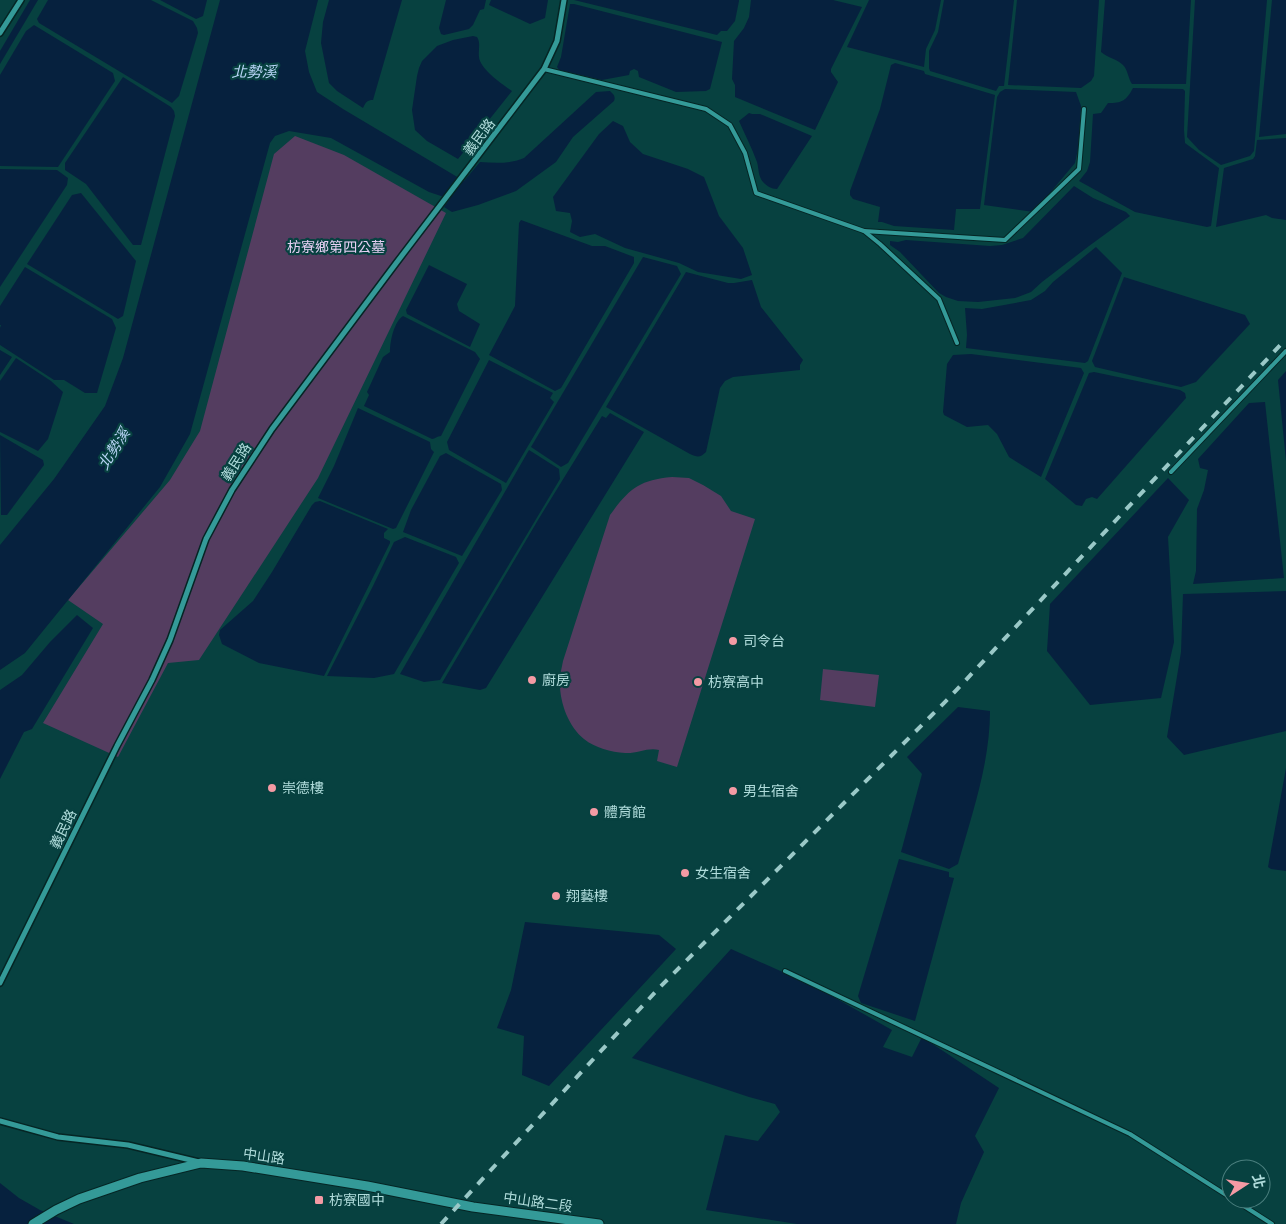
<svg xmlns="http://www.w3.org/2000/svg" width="1286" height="1224" viewBox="0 0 1286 1224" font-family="Poppins,'Noto Sans TC',sans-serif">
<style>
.green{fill:#543d60}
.water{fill:#06213e}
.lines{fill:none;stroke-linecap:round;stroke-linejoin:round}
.service-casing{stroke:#052524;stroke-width:6}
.minor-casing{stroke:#052524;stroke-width:8}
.tertiary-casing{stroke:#052524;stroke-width:11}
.service{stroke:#349a98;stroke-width:4}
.minor{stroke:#349a98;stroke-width:5}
.tertiary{stroke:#349a98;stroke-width:9}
.rail{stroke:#9ac8c7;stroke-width:4;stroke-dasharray:9 9;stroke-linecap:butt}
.poi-dot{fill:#f49aa4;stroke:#074140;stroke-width:2}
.labels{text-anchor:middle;stroke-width:4.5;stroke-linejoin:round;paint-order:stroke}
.street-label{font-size:14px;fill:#b0dcdb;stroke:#074140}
.park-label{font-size:14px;fill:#e7d0f4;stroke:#074140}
.poi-label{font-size:14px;fill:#b0dcdb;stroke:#074140;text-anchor:start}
.water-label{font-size:15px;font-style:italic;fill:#b8d4f5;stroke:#074140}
</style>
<rect width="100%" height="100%" fill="#074140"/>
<g class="green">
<path d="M295,136L344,155L446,213L318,478L199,660L168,663L118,757L43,723L103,624L68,600L170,480L200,431L274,154Z"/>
<path d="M672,477L689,478L703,485L721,496L731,511L755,519L677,767L657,761L659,750C648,747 636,754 625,753C611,752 595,748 584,739C568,726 559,701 560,680C560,673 562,667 563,661L610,515C629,489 639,480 672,477Z"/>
<path d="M823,669L879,675L875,707L820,700Z"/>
</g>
<g class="water">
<path d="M30,0H38L0,64V51Z"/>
<path d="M48,0H151L193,21L197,28L198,33L179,96L172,103L39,23L37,19Z"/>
<path d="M160,0H207L203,16L196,19Z"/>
<path d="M220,0H318L305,51L309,72L317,92L343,109L464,181L480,162C495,163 510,164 524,158L596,92L610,91C613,94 616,96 614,101L573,137L556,162L516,191L478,205L452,212L444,207L450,199L429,192L331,138L289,131L275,136L270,143L190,434L160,487L25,653L0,670V545L54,479L105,406L123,358Z"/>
<path d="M329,0H402L373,100C367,100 366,102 363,108L337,91L329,83L321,43L323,22Z"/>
<path d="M446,0H486L484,9L480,10L473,25L469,29L444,35L441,34L439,28Z"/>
<path d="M491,0H548L545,18L530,24L489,5Z"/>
<path d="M574,0H739V1L735,21L727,31H721L717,35Z"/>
<path d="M751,0H833L862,7L831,69V72L838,82L815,130L735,97V85L732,79L734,41L744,28L749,17Z"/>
<path d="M869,0H941L935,30L926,49L924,67L847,47Z"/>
<path d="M944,0H1014L1004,86H999L996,91L930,71L929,68V51L938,32Z"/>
<path d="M1017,0H1099L1094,76L1091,81L1081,88L1008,85Z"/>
<path d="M1105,0H1191L1186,84H1132C1128,78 1128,70 1123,65C1117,59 1108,58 1101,52Z"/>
<path d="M1195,0H1267L1254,151L1250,156L1221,165L1199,150L1187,137Z"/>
<path d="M1272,0H1286V134L1259,137Z"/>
<path d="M570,4H574L722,42L710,89L706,91L676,92L639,77L638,71L634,69L630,71L629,75L602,80L559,70L557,67L561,57Z"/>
<path d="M34,25L113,73L115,81L58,167L0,166V75L26,31Z"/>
<path d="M473,36L477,37C481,43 478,50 479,57C480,69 502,84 512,91L458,159L427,141L415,130L412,110L417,76L419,68L422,61L437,46L453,40Z"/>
<path d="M895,63L924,71L925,74L995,95L980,209H956L954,230L894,226L882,222H878L880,207L853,199L850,195V191L880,109L891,65Z"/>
<path d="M123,77L171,107L174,111L175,116L141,245H133L86,184L65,170V163Z"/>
<path d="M1133,88L1183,89L1185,91L1184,130L1185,143L1219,168L1211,226L1207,227L1135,212L1079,181L1087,171L1090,162L1093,114L1101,113L1108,103C1122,103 1126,101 1133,88Z"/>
<path d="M1005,89L1076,92L1081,106L1078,149L1075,163L1034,212L984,205L997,97L1000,92Z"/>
<path d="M749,113L752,114H760L812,136L777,189C771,189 767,186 763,182C758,176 759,169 757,162C752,148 745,135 739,121Z"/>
<path d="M613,121L623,126L630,142L643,154L688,169L704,177L719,216L743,248L752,275L741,279L698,272L679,263L625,248L595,234L580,237L570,232L572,221L570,213L556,211L553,197L599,134Z"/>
<path d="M1286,138V220L1272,218L1266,215L1216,227L1224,168L1253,159L1255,156L1257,140Z"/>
<path d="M0,169L57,170L68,178L67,185L0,287Z"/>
<path d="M1074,186L1093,198L1126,212L1130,216L1089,246L1042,282L1031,292L1015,298L978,302L958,301L946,297L939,293L900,252L890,245V241L898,242L906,240L990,246L1002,245L1023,238Z"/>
<path d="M81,193L136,261L123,316L118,319L27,264L72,195Z"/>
<path d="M521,220L592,246H605L634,257V263L561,388L555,391L489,355L515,306L519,223Z"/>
<path d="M1096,247L1122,273L1088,361L1085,363L966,348L967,335L965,308L982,309L1031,300L1045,291L1053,282Z"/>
<path d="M643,257L677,266L681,274L568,463L561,467L531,447Z"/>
<path d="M429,265L467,284L457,304L459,311L480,324L470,347L407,314L406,310Z"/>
<path d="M25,267L112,319L116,328L97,393H85L64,380H54L0,345V328L1,325H0V306Z"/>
<path d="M686,272L728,283H734L752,280L761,307L803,360L800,365V370L733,377L725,381L720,388L706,452C700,458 697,457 690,454L606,407Z"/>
<path d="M1124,277L1245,315L1250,324L1196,382L1181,387L1095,367L1092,361Z"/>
<path d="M403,316L475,352L480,359L441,436C437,436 435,439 432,439L364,406L369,395L367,392L383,357L390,352C390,341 394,322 403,316Z"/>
<path d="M0,350L12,357L0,375Z"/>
<path d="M971,354L1081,368L1084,373L1041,477L1009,457L997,434L988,425L967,427L944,415L943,412L947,364L953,355Z"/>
<path d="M16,358L51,381L63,392L48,439L38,451L0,432V381Z"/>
<path d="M489,360L553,393L550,398L554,402L506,483L449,450L447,442Z"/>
<path d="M1286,371V461L1278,380Z"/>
<path d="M1094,372L1180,390L1185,393L1186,398L1097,499L1092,497L1086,499L1082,506L1076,505L1045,479L1089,373Z"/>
<path d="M1265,402L1284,578L1193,584L1196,571L1197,509L1204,490L1208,470L1200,468L1198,459L1249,403Z"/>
<path d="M358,408L430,442L431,449L434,452L396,528L393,529L318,498L334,466Z"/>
<path d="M610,413L644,432L486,688L480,690L442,683L538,520L602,416L606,418Z"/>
<path d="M0,435L43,460L44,465L7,515H1Z"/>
<path d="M529,450L559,469L560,479L440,680L424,682L400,674Z"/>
<path d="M446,453L501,484L502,490L462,556L403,532L411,510L440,456Z"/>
<path d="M1168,478L1189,500L1168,537L1174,642L1161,698L1090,705L1047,651L1050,604Z"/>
<path d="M320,501L388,529L384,533V538L390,541V543L324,676L259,663L222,644L219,635L220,630L253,601L272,572L312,505L315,502Z"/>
<path d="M405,537L456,557L459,563L394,674L374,678L327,676L373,586L394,542Z"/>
<path d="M1286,591V731L1184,755L1167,737L1181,652L1183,594Z"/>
<path d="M77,615L93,628L32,729L24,732L0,779V690L22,675L50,642Z"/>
<path d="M958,707L990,711C990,763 972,814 958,864L949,869L901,852L922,774L907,757Z"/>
<path d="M1286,768V871L1271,869L1268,867Z"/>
<path d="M899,859L949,872V877L954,878L915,1021L861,1003L858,996Z"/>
<path d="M525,922L659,935L676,949L549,1086L522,1075L524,1036L497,1028L511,990Z"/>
<path d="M731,949L814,986L892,1030L883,1047L912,1057L922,1037L999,1088L975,1136L984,1152L961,1203L956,1224H797L706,1210L725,1135L758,1141L780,1112L775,1104L749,1097L632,1058Z"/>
<path d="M0,1183L19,1198L40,1210L74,1224H0Z"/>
</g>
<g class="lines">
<defs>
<g id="service">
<path d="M544,69L706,109L730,125L745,153L756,193L864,231L880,244L939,299L957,343"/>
<path d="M864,231L1005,240L1079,169L1084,109"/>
<path d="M1171,472L1286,351"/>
<path d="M785,971L1130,1134L1231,1198"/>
<path d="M1233,1199L1272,1224"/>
</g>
<g id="minor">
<path d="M0,33L21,0"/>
<path d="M0,983L117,746L152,680L170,640L206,539L232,490L272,429L397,262L544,69L557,41L564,0"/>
<path d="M0,1121L58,1137L128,1145L199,1162"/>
</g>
<path id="tertiary" d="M33,1224L56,1210L79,1199L140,1178L201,1163L243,1166L367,1186L473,1207L599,1224"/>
</defs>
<use href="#service" class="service-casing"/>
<use href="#minor" class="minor-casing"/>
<use href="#tertiary" class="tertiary-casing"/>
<use href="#service" class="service"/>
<use href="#minor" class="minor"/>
<use href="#tertiary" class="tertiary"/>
<path class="rail" d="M441,1224L660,987L948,699L1286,339"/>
</g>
<g class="poi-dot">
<circle cx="733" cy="641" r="5"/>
<circle cx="532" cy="680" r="5"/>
<circle cx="698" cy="682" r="5"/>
<circle cx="272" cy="788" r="5"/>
<circle cx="733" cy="791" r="5"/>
<circle cx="594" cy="812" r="5"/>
<circle cx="685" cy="873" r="5"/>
<circle cx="556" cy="896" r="5"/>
<rect x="314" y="1195" width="10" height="10" rx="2.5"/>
</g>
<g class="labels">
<g class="street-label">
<text transform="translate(479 137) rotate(-53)" y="5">義民路</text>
<text transform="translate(236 462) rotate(-57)" y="5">義民路</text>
<text transform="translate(63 829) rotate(-64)" y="5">義民路</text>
<text transform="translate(264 1156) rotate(8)" y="5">中山路</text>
<text transform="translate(538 1202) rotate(8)" y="5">中山路二段</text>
</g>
<g class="park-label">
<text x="336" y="252">枋寮鄉第四公墓</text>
</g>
<g class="poi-label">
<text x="743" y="646">司令台</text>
<text x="542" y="685">廚房</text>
<text x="708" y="687">枋寮高中</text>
<text x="282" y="793">崇德樓</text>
<text x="743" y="796">男生宿舍</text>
<text x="604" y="817">體育館</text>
<text x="695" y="878">女生宿舍</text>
<text x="566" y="901">翔藝樓</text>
<text x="329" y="1205">枋寮國中</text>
</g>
<g class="water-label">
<text x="254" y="77">北勢溪</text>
<text transform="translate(114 449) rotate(-58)" y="5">北勢溪</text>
</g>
</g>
<g transform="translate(1246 1184) rotate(78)"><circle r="24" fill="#074140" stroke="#4b7f7e"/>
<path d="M0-4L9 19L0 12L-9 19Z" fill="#f49aa4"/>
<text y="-8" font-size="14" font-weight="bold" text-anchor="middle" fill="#b0dcdb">北</text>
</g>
</svg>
